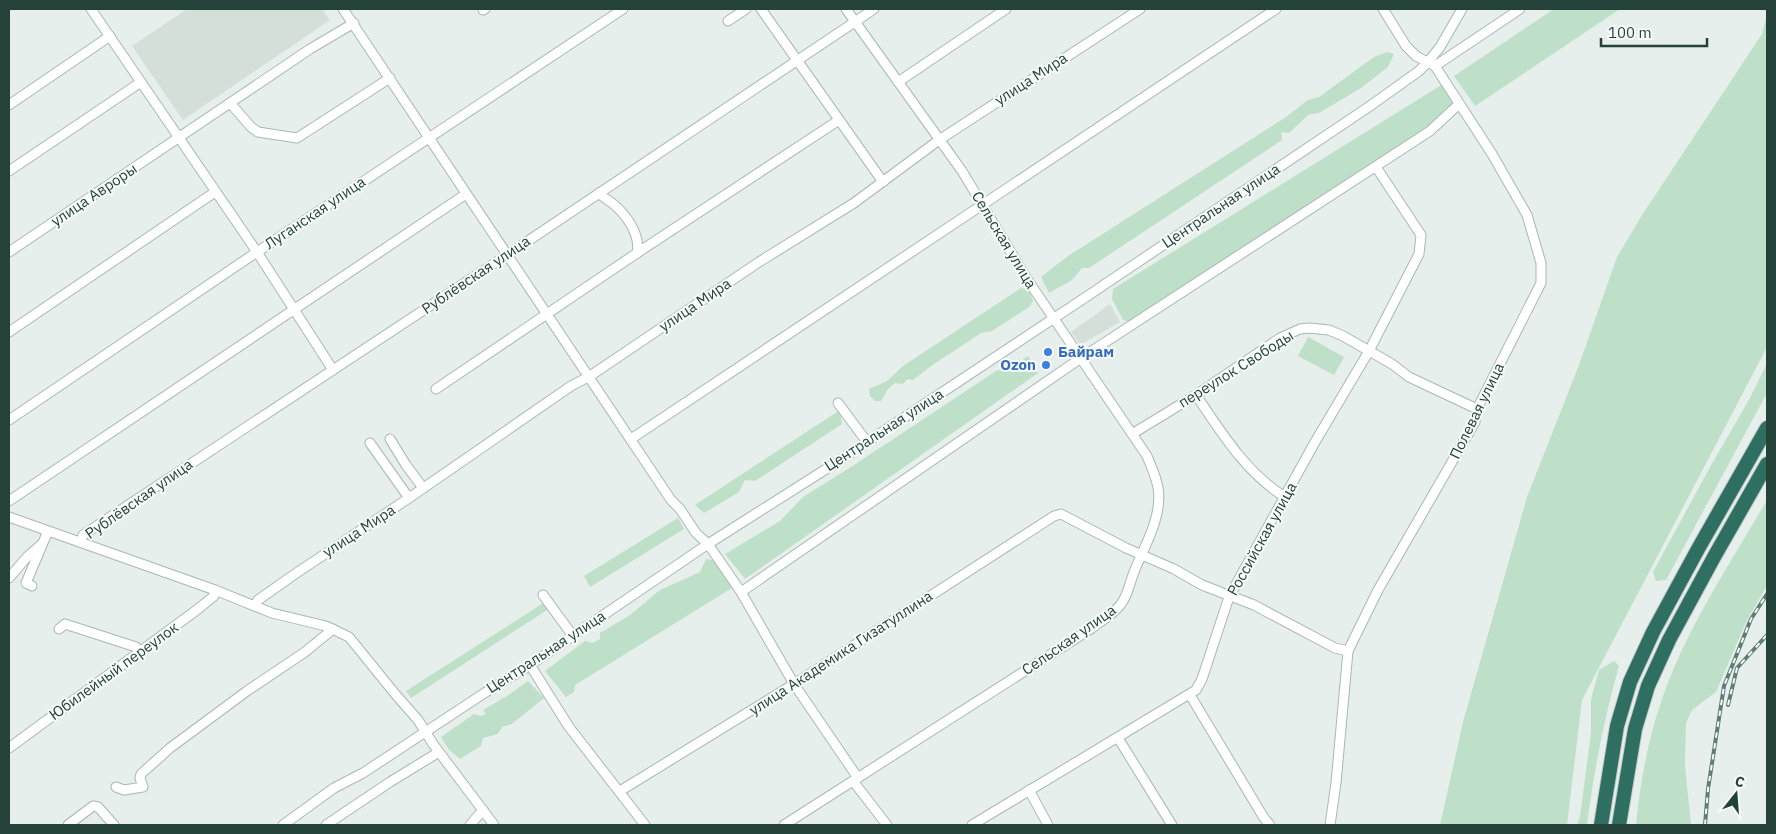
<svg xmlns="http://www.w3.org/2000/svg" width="1776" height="834" viewBox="0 0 1776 834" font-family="'IBM Plex Sans',sans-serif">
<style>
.built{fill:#d4dfda}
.green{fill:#bfe0c8}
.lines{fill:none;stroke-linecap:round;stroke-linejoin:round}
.minor-casing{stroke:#a8b8b2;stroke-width:11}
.highway-casing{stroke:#c2cac8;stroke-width:16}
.minor{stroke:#fff;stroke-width:9}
.highway{stroke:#2f6f62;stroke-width:14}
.rail-casing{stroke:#5f7d75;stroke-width:4}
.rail{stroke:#f7fbf9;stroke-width:2;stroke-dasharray:5.5;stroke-linecap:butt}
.shop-dot{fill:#3f7fe0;stroke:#f7fbf9;stroke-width:2}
.labels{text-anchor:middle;stroke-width:4;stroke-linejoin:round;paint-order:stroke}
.street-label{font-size:15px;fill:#24423a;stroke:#f7fbf9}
.shop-label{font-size:15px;font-weight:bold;fill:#366cbe;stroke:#f7fbf9;text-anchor:start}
</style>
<rect width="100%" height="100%" fill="#e6efeb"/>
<g class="built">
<path d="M187,9H322L330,20L183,120L132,46Z"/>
<path d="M1110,304L1120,322L1080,345L1071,332Z"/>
</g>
<g class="green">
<path d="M1554,9H1620L1475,106L1454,76Z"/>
<path d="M1767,14V347L1582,700L1567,825H1440L1463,722L1527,497L1579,365L1617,257L1642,215L1762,34Z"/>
<path d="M1387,52L1394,54L1388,67L1361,88L1319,113L1308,115L1289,133L1281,132L1282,140L1089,268H1082L1072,280L1049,293L1041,277L1068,256L1286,117L1308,100L1319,97L1374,57Z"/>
<path d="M1443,84L1454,104L1428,126L1371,167L1129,322L1123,320L1112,299L1113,289Z"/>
<path d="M1021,288L1029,290L1033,301L1029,307L992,331L981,333L931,366L913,380L907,379L903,384L895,383L888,389L881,401H875L870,396L869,389L887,381L903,366Z"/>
<path d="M1308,337L1344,357L1334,375L1298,356Z"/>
<path d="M1028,356L1038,373L745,579L725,554L780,521L803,497L851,467L996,371L1014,366Z"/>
<path d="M1767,363V393L1666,580L1656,581L1653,572L1709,469L1750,398Z"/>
<path d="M840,410L842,424L755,481L745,480L739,492L704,513L695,505Z"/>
<path d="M1767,500V586L1747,620L1716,692L1692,710L1686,723L1685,766L1691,825H1636C1640,783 1648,739 1662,699C1686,629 1730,564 1767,500Z"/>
<path d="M678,518L684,529L590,587L584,576Z"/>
<path d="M706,559L717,561L732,588L575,685L574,692L566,697L545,671L585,641L593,643L600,639V633L630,615L660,590L700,572Z"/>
<path d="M545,602L550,608L411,698L406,691Z"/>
<path d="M1614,661L1619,666C1604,719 1594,771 1587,825H1577L1580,816L1591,733V699L1599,670Z"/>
<path d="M528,681L544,698L512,724L502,727L498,734L483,738L481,746L460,759L449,750L441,737L474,714L481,716L486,714L483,710L507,696Z"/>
</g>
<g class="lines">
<defs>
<g id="minor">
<path d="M91,9L257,252L333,370"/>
<path d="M343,9L671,500L680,509L696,533L708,544L741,592L794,684L858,778"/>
<path d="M761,9L883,182"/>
<path d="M1383,9L1406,46L1416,56L1435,66L1520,9"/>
<path d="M483,10L485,9"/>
<path d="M728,21L746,9"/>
<path d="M898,82L1006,9"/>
<path d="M230,103L251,127L258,132L297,138L390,78"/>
<path d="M9,105L110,36"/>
<path d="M9,171L141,82"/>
<path d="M9,252L310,49L354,23"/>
<path d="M637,253L839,120"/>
<path d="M9,332L215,192"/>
<path d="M436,389L637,253C641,235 626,214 612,203C607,199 603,198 599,193"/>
<path d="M1196,395C1221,432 1246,473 1285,497"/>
<path d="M838,403L867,442"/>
<path d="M9,420L257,252L623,9"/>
<path d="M1132,434L1196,395L1280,338L1300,329L1309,328L1329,330L1343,336L1392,364L1409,377L1477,409"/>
<path d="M390,439L406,465L423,488"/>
<path d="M631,439L1276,9"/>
<path d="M370,443L409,498"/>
<path d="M9,501L466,194"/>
<path d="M9,517L215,590L272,613L326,626L349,637L396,695L418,720L433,744L494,825"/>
<path d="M81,542L83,535L507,255L874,9"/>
<path d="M9,578L27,557L42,544"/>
<path d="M32,586L26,583L48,531"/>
<path d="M741,592L1081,358L1430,131L1459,104"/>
<path d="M543,595L573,636"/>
<path d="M255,606L258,600L295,574L409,498L571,386L590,376L759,262L854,203L939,140L1140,9"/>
<path d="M59,629L65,624L136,647L140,652"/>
<path d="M530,665L569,727L645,825"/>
<path d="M1190,695L1264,818L1270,825"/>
<path d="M1118,738L1172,825"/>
<path d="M9,748L198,609L214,596L215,590"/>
<path d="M853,781L887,825"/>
<path d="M116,787L124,790L143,787L140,778L141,774L170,748L247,691L305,652L333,629"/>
<path d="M1029,790L1048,825"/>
<path d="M620,791L794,684L1054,516L1061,514L1126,548L1174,569L1202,585L1254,605L1335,648L1348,651"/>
<path d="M68,825L93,806L98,807L114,825"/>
<path d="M283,825L334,788L363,773L486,692L530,665L708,544L834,464L1083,299L1370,106L1419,71L1428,62L1440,47L1462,9"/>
<path d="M326,825L390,782L439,752"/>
<path d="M470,825L483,810"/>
<path d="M784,825L1092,628C1101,621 1114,614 1121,604C1128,595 1130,582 1134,572C1144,547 1163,516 1158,488C1156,476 1151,466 1147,456L1027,279L962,171L846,9"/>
<path d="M972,825L1196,690L1202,679L1229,597L1315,442L1369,351L1419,254L1421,235L1376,167"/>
<path d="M1330,825L1336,783L1348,651L1378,590L1475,422L1477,409L1541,283V263L1527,215L1492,154L1435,66"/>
</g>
<g id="highway">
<path d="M1601,825L1617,726L1630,682L1653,632L1698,549L1767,428"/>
<path d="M1619,825L1635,729L1648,686L1669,640L1714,557L1767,464"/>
</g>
</defs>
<use href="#minor" class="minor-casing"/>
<use href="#highway" class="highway-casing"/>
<use href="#minor" class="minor"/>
<use href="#highway" class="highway"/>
<defs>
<g id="rail">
<path d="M1728,705L1737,668L1767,635"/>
<path d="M1705,825L1708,789L1724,686L1751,619L1767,594"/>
</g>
</defs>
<use href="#rail" class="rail-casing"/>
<use href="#rail" class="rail"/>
</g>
<g class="shop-dot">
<circle cx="1048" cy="352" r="5"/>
<circle cx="1046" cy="365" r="5"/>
</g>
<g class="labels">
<g class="street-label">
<text transform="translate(1031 79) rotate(-33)" y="5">улица Мира</text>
<text transform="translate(94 195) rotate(-34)" y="5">улица Авроры</text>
<text transform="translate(1221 206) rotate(-34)" y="5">Центральная улица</text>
<text transform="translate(315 213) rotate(-34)" y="5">Луганская улица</text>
<text transform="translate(1004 240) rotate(59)" y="5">Сельская улица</text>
<text transform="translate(476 275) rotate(-34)" y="5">Рублёвская улица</text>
<text transform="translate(695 305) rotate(-34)" y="5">улица Мира</text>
<text transform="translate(1236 369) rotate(-32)" y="5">переулок Свободы</text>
<text transform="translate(1477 411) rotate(-64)" y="5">Полевая улица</text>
<text transform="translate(884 430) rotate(-33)" y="5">Центральная улица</text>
<text transform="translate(139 499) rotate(-35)" y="5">Рублёвская улица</text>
<text transform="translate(359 531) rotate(-33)" y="5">улица Мира</text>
<text transform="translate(1262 539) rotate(-61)" y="5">Российская улица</text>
<text transform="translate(1069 640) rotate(-35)" y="5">Сельская улица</text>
<text transform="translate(546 652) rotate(-33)" y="5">Центральная улица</text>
<text transform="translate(841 653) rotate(-33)" y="5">улица Академика Гизатуллина</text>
<text transform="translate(114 671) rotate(-36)" y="5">Юбилейный переулок</text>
</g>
<g class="shop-label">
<text x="1058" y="357">Байрам</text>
<text x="1036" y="370" text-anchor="end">Ozon</text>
</g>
</g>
<rect width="1776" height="834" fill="none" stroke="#24423a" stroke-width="20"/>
<g transform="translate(1736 794) rotate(17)" stroke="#f7fbf9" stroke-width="4" paint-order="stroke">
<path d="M0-4L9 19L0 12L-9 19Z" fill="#24423a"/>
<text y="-8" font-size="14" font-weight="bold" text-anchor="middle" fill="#24423a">С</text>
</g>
<path d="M1601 38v8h106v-8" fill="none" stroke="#24423a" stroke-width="2.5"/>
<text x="1608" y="38" font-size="15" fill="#24423a" stroke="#f7fbf9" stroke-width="4" paint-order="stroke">100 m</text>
</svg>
